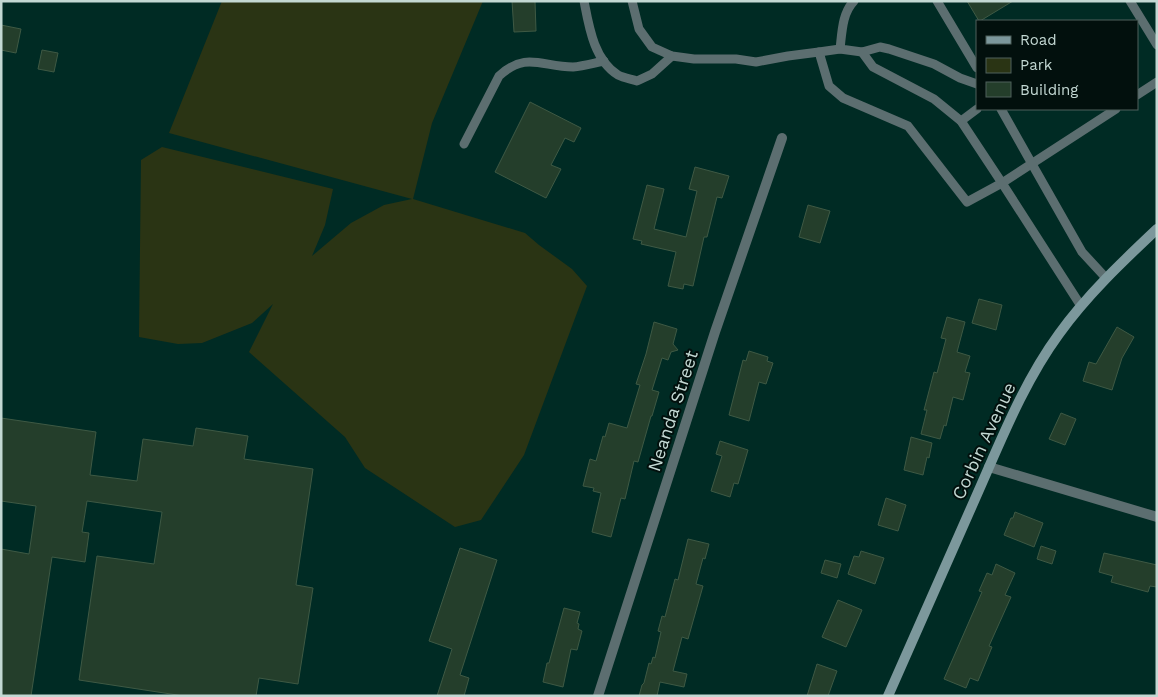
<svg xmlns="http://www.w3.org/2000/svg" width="1158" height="697" viewBox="0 0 1158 697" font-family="'Work Sans',sans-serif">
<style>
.green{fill:#2a3414}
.building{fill:#243e2b;stroke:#3e5944}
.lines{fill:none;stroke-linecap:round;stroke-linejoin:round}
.lane{stroke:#5c6e70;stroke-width:9}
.street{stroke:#5c6e70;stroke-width:10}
.secondary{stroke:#7c989c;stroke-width:10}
.labels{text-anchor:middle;stroke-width:4;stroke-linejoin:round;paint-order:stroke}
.street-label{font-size:18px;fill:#c3d8d3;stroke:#02100d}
</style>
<rect width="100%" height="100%" fill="#002b24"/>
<path class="green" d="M222,1H483L432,123L413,199L525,233L539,245L572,269L587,286L524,455L481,520L455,527L365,468L345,437L249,352L273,304L252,323L202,343L178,344L139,337L141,160L162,147L333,189L325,225L312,256L351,223L384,205L412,199L169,133Z"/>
<g class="building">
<path d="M512,1H535L536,31L514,32Z"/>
<path d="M967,1H1013L980,21H979Z"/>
<path d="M1,25L21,29L16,53L1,50Z"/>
<path d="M42,50L58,53L54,72L38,69Z"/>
<path d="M530,102L581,128L574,142L565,138L551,165L561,169L546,198L495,172Z"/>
<path d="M695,167L729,176L722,198L717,197L707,237H704L693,286L684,284L683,289L668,286L676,252L641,244L642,241L633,239L647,185L664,189L654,229L686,237L697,191L689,189Z"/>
<path d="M808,205L830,211L820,243L799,237Z"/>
<path d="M979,299L1002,305L996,330L972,323Z"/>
<path d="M947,317L965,322L957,352L970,356L965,372L970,373L963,400L953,397L946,426L944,425L940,439L921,434L927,410H924L934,372L937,373L946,339L941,338Z"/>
<path d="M654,322L677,329L673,344L678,350L671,352L668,360L662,358L652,390L659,392L652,416H651L638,462L634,461L625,499L621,498L611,537L592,532L601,493L593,491L594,488L583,486L590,459L596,461L603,436L605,437L609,423L627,428L640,385L636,384L646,354Z"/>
<path d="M1117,327L1134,337L1122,358L1112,390L1083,381L1089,362L1096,364Z"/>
<path d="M749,351L768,357L767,361L773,363L766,384L759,382L749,421L729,415L743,360L746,361Z"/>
<path d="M1061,413L1076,419L1065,445L1049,439Z"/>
<path d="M1,418L96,432L90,475L137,481L143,439L193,446L196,428L248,436L244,459L313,469L296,585L313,588L298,684L259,678L256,696H184L79,680L97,556L154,564L162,512L87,501L82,532L89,533L85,562L52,557L31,696H1V549L29,554L36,506L1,501Z"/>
<path d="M911,437L932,443L929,458L927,457L923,475L904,470Z"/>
<path d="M720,441L748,450L738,484L734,483L730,497L711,491L722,456L716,454Z"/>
<path d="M886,498L906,505L898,531L878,525Z"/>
<path d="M1015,512L1043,523L1034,547L1004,535L1011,518H1013Z"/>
<path d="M688,539L709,544L705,559L703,558L696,584L703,586L688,639L682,637L673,671L687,674L684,687L660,682L657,696H639L642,685L644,683L649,663L651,664L653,657L655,658L661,632L658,631L662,616L665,617L675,579L678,580Z"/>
<path d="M1041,546L1056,551L1052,564L1037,559Z"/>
<path d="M460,548L497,560L460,675L469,678L464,696H437L452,649L429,641Z"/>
<path d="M861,551L884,558L875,584L848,574L854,556L859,557Z"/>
<path d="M1104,553L1157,565V587L1150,586L1148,592L1111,582L1113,576L1099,572Z"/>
<path d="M825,560L841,564L837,578L821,573Z"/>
<path d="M996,564L1015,573L1005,595L1011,597L989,646L992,647L978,681L970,678L966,688L944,679L982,592L979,591L987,573L992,575Z"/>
<path d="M838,600L862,610L846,647L822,637Z"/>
<path d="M564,608L580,612L577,623L579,624L578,629L582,631L577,650L571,649L563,687L543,682L547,663H549Z"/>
<path d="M817,664L837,671L828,696H807Z"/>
</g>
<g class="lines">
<g class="lane">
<path d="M584,1C589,27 594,60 618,75C624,78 631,79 637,81L652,74L672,56"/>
<path d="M632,1L639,29L652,47L672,56L694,59H736L756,62L788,56L819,52L829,86L843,98L908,126L967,202L1002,183L1116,109"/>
<path d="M854,1C842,13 842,33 840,49L862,52L880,47L889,49L934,64L960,78L977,84"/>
<path d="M937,1L977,68"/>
<path d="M1130,1L1157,45"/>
<path d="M819,52L840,49"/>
<path d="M862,52L873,67L934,99L961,121L1002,183L1081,306"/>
<path d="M1137,95L1157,82"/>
<path d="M1001,109L1032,164L1082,252L1106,278"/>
<path d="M961,121L977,109"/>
<path d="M464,144L499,76C526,51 542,67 573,67C583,66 594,63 604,61"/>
</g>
<g class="street">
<path d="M989,467L1157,517"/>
<path d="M598,696L715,332L782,138"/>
</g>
<path class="secondary" d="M888,696C917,630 946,565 975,499C1000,443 1023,383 1059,334C1087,295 1122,262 1157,229"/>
</g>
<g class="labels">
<g class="street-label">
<text transform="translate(673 411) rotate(-72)" y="6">Neanda Street</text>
<text transform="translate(984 441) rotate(-65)" y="6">Corbin Avenue</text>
</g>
</g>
<rect width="1158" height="697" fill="none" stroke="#c3d8d3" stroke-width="5"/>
<rect x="976" y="20" width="162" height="90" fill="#02100d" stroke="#4f605c"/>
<rect x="986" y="36" width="25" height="8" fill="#7c989c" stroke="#4f605c"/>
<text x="1020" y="45" font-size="15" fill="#c3d8d3">Road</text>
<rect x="986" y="58" width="25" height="15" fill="#2a3414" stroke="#4f605c"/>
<text x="1020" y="70" font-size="15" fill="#c3d8d3">Park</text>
<rect x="986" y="82" width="25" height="15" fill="#243e2b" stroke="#4f605c"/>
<text x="1020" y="95" font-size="15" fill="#c3d8d3">Building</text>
</svg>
